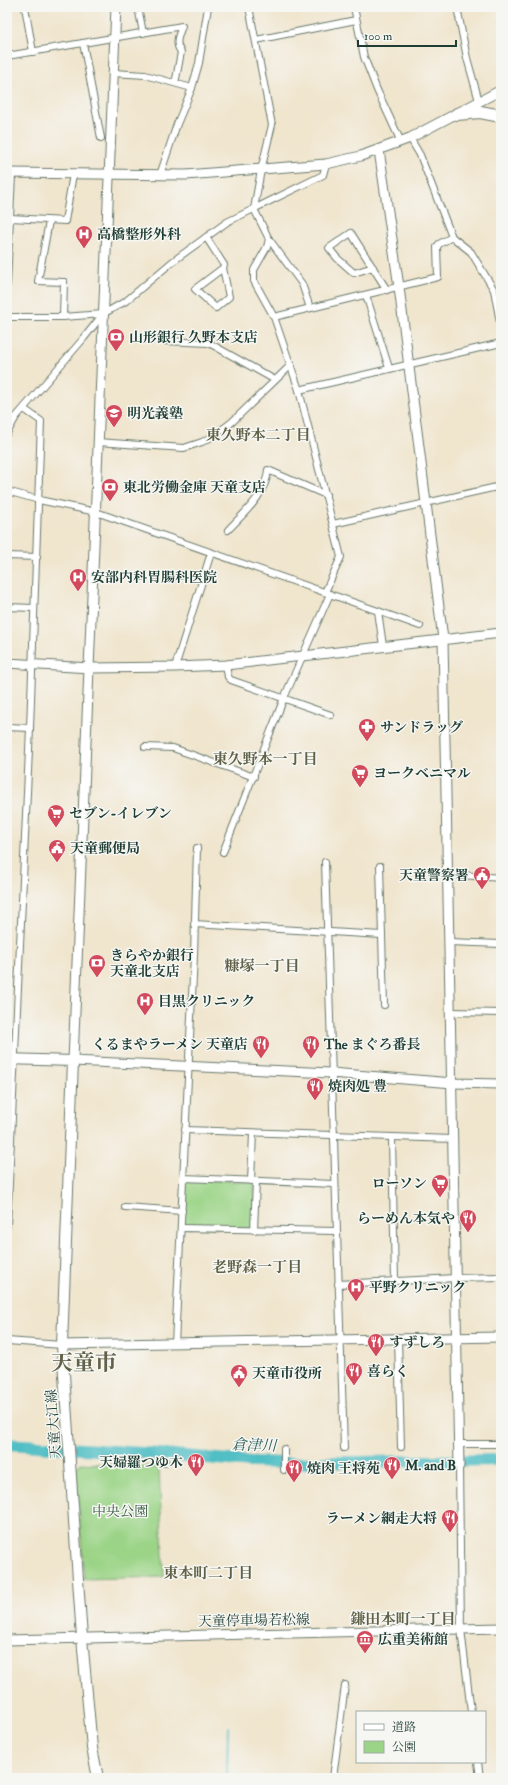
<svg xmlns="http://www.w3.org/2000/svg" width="508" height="1785" viewBox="0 0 508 1785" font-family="'IM FELL Double Pica','Noto Serif JP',serif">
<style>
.green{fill:#9bd487;stroke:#5d885e}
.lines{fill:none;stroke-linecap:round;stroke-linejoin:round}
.stream{stroke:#50bec5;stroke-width:2}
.river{stroke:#50bec5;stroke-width:12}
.street-casing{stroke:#68786a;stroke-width:8}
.secondary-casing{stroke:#68786a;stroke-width:11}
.primary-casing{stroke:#68786a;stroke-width:12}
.highway-casing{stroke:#68786a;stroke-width:14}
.street{stroke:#fff;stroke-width:6}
.secondary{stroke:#fff;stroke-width:9}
.primary{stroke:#fff;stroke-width:10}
.highway{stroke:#fff;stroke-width:12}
.labels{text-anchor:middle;stroke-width:3;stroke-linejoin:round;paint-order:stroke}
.poi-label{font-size:14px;font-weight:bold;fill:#1f3d34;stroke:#f6f6f2;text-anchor:start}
.street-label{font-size:14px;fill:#1f3d34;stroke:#f6f6f2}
.park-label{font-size:14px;fill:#385b45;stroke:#f6f6f2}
.neighbourhood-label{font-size:15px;font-weight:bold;fill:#606148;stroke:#f6f6f2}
.water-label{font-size:15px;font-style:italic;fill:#2b5d58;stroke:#f6f6f2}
.town-label{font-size:22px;font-weight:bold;fill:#606148;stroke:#f6f6f2}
</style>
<rect width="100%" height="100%" fill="#f6f6f2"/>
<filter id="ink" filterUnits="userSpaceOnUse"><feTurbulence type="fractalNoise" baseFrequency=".025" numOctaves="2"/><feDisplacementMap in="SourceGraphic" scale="8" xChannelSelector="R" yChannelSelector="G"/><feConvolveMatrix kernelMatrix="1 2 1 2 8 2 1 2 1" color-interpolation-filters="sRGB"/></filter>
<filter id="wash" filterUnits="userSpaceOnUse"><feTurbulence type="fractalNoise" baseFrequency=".012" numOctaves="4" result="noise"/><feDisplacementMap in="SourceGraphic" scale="16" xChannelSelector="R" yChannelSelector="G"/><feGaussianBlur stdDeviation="0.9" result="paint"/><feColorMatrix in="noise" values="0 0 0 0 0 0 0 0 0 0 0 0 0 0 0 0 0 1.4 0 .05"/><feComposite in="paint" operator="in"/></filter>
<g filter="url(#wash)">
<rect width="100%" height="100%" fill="#f0e5cd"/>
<g class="green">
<path d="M184,1179L255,1182L253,1229L182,1227Z"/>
<path d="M80,1463L159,1467L164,1577L84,1579L76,1469Z"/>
</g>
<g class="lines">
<path class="stream" d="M227,1778L228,1727"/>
<path class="river" d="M7,1444L173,1455L251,1462L289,1463L501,1460"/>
</g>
</g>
<g filter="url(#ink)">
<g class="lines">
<defs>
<g id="street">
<path d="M25,7L33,52"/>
<path d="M138,7L143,33"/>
<path d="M249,7L272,125L261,170L254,209L269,239L267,247L254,270V281L274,317L299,390L341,557L325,592"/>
<path d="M354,7L364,57L377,90L401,142"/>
<path d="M457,7L467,58L479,101"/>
<path d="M256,40L356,20"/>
<path d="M83,43L101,138"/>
<path d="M7,56L182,26C179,35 174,43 181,52L176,79L174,82"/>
<path d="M113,73L145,75L192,88"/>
<path d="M410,138L420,155L452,237L471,252L494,290L501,328"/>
<path d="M160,175L177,124L192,88L199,63L208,7"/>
<path d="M11,218L65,221L73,174"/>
<path d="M49,221L38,281L64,282L63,317"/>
<path d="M206,237L224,265L223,268L229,297L216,308L195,289L223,268"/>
<path d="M269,239L302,284L310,308"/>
<path d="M373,267L354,273L337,258L329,248L351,233L387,290"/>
<path d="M7,284L12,173"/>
<path d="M366,295L389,368"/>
<path d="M7,317H63L103,314"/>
<path d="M274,317L438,277L437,247L439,244L452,237"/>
<path d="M164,341L209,343L275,380"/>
<path d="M299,390L501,343"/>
<path d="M7,433L16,417L84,338L103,314L126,301L172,262L227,222L323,175L326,164"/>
<path d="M97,442L184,448L202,442L212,437L232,422L291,365"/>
<path d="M7,491L39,500L96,512L378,611L383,646"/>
<path d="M333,524L501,486"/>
<path d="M228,530C244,513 266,495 268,470L326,495"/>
<path d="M7,556L37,557"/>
<path d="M7,607L34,608"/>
<path d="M378,611L420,626"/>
<path d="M226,665L228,677L231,680L331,715"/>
<path d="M175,667L211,553"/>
<path d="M7,727L30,728"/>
<path d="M145,747L173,748L254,777"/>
<path d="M223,852L284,698L330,594"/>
<path d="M325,862L344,1448"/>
<path d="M380,866L384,1005"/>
<path d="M448,874L501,878"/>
<path d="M194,924L382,935"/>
<path d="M449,942L501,944"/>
<path d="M450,1012L501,1013"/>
<path d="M185,1130L453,1139"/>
<path d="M392,1138L395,1281"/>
<path d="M183,1178L334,1184"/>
<path d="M251,1181L253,1133"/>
<path d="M125,1207L182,1211"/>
<path d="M7,1226L30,728L41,421L24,409"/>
<path d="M181,1228L336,1231"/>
<path d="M254,1230L256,1181"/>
<path d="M338,1284L456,1278L501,1277"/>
<path d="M398,1338L401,1447"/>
<path d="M7,1341L62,1345"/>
<path d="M175,1344L194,956L197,848"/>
<path d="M459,1444H501"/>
<path d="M165,1460V1463"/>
<path d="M459,1466L461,1629L471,1712"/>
<path d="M284,1470V1449"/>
<path d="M478,1762L480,1778"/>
<path d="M333,1778L345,1685"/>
</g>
<g id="secondary">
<path d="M116,7L73,1061L331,1073L453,1083L501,1084"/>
<path d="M379,150L399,287L443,639L459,1466"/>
<path d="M7,173L186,175L326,164L361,156L410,138L501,90"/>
<path d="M7,663L90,668L175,667L226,665L501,633"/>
<path d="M62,1345L501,1337"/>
<path d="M7,1640L501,1628"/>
</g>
<path id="primary" d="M7,1059L73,1061L62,1345L82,1638L92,1748L98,1778"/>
<path id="highway" d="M457,114L480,112L501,116"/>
</defs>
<use href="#street" class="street-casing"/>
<use href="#secondary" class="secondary-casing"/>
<use href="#primary" class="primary-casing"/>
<use href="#highway" class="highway-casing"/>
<use href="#street" class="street"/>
<use href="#secondary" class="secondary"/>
<use href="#primary" class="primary"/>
<use href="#highway" class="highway"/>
</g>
</g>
<defs>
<symbol id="hospital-pin" viewBox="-11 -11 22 30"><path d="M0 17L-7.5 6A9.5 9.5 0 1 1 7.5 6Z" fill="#d1495b" stroke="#f6f6f2"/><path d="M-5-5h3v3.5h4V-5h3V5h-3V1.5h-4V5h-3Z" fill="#fff"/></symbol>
<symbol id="bank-pin" viewBox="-11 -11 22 30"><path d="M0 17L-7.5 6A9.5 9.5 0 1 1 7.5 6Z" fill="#d1495b" stroke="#f6f6f2"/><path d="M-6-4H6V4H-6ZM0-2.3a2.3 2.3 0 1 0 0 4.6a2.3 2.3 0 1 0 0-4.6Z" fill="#fff"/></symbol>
<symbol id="school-pin" viewBox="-11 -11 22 30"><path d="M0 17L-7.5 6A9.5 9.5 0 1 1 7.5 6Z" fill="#d1495b" stroke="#f6f6f2"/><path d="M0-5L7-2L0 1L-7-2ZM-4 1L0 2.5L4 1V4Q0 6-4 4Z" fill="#fff"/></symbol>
<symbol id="pharmacy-pin" viewBox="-11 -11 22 30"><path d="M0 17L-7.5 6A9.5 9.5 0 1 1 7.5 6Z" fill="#d1495b" stroke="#f6f6f2"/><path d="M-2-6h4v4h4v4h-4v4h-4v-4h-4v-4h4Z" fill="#fff"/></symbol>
<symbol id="supermarket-pin" viewBox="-11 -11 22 30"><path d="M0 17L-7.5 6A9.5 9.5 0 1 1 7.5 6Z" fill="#d1495b" stroke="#f6f6f2"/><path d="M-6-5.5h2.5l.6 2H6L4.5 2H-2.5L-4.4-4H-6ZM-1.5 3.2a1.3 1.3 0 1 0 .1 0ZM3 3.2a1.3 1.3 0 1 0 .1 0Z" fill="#fff"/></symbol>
<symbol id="civic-pin" viewBox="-11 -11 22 30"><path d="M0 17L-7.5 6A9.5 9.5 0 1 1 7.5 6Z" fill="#d1495b" stroke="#f6f6f2"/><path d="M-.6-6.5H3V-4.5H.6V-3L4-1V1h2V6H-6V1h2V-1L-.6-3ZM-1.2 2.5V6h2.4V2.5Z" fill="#fff"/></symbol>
<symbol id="restaurant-pin" viewBox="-11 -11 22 30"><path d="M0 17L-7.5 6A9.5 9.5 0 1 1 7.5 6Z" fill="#d1495b" stroke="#f6f6f2"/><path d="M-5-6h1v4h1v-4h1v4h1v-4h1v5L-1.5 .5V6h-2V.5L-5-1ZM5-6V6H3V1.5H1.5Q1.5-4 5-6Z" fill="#fff"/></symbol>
<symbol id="museum-pin" viewBox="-11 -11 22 30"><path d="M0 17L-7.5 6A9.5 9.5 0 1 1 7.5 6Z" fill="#d1495b" stroke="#f6f6f2"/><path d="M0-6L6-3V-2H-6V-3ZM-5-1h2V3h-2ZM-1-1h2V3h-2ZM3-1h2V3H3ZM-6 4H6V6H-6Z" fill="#fff"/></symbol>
</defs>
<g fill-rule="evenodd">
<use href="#hospital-pin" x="74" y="224" width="20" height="27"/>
<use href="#bank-pin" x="106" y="327" width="20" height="27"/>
<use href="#school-pin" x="104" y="403" width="20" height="27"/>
<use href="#bank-pin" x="100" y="477" width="20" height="27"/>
<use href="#hospital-pin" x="68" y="567" width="20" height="27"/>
<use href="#pharmacy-pin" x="357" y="717" width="20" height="27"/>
<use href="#supermarket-pin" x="350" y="763" width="20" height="27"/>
<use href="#supermarket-pin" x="46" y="803" width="20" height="27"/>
<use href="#civic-pin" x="47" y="838" width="20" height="27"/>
<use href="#civic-pin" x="472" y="865" width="20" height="27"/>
<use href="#bank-pin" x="87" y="953" width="20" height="27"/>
<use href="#hospital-pin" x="135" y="991" width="20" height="27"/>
<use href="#restaurant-pin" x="251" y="1034" width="20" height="27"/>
<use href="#restaurant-pin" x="301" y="1034" width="20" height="27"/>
<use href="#restaurant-pin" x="305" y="1076" width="20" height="27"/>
<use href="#supermarket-pin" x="430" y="1173" width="20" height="27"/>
<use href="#restaurant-pin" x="458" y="1208" width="20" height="27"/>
<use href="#hospital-pin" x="346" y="1277" width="20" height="27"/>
<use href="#restaurant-pin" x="366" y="1332" width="20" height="27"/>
<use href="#restaurant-pin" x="344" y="1361" width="20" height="27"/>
<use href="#civic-pin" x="229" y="1363" width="20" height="27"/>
<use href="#restaurant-pin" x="186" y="1452" width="20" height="27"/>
<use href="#restaurant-pin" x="382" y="1455" width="20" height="27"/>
<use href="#restaurant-pin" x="284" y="1458" width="20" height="27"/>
<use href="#restaurant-pin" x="440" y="1508" width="20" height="27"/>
<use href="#museum-pin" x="355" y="1629" width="20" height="27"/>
</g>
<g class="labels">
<g class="poi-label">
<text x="97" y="239">高橋整形外科</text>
<text x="129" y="342">山形銀行 久野本支店</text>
<text x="127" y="418">明光義塾</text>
<text x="123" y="492">東北労働金庫 天童支店</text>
<text x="91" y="582">安部内科胃腸科医院</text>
<text x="380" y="732">サンドラッグ</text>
<text x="373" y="778">ヨークベニマル</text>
<text x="69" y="818">セブン-イレブン</text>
<text x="70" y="853">天童郵便局</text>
<text x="469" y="880" text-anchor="end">天童警察署</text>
<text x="110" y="960">きらやか銀行<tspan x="110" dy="16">天童北支店</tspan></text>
<text x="158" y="1006">目黒クリニック</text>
<text x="248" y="1049" text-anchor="end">くるまやラーメン 天童店</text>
<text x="324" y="1049">The まぐろ番長</text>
<text x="328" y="1091">焼肉処 豊</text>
<text x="427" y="1188" text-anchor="end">ローソン</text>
<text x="455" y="1223" text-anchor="end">らーめん本気や</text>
<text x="369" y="1292">平野クリニック</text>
<text x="389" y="1347">すずしろ</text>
<text x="367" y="1376">喜らく</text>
<text x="252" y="1378">天童市役所</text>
<text x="183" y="1467" text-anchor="end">天婦羅つゆ木</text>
<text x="405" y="1470">M. and B</text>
<text x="307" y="1473">焼肉 王将苑</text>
<text x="437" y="1523" text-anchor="end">ラーメン網走大将</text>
<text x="378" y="1644">広重美術館</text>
</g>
<g class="street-label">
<text transform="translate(53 1424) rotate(-94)" y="5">天童大江線</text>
<text transform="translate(254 1620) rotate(-1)" y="5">天童停車場若松線</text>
</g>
<g class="park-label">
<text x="120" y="1516">中央公園</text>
</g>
<g class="neighbourhood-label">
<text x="258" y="440">東久野本二丁目</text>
<text x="265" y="764">東久野本一丁目</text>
<text x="262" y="971">糠塚一丁目</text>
<text x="257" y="1272">老野森一丁目</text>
<text x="208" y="1578">東本町二丁目</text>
<text x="403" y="1624">鎌田本町一丁目</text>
</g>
<g class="water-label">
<text transform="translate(254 1445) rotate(2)" y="5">倉津川</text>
</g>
<g class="town-label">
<text x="84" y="1370">天童市</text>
</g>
</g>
<rect width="508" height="1785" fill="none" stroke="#f6f6f2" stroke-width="24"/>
<rect x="356" y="1711" width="130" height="52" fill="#f6f6f2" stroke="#a0aca6"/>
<rect x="364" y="1724" width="20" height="6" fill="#ffffff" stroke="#a0aca6"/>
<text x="392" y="1731" font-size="12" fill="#1f3d34">道路</text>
<rect x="364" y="1741" width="20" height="12" fill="#9bd487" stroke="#a0aca6"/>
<text x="392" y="1751" font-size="12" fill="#1f3d34">公園</text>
<path d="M358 40v6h98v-6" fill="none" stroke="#1f3d34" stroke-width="2"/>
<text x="364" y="40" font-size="12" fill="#1f3d34" stroke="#f6f6f2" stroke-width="3" paint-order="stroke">100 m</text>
</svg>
